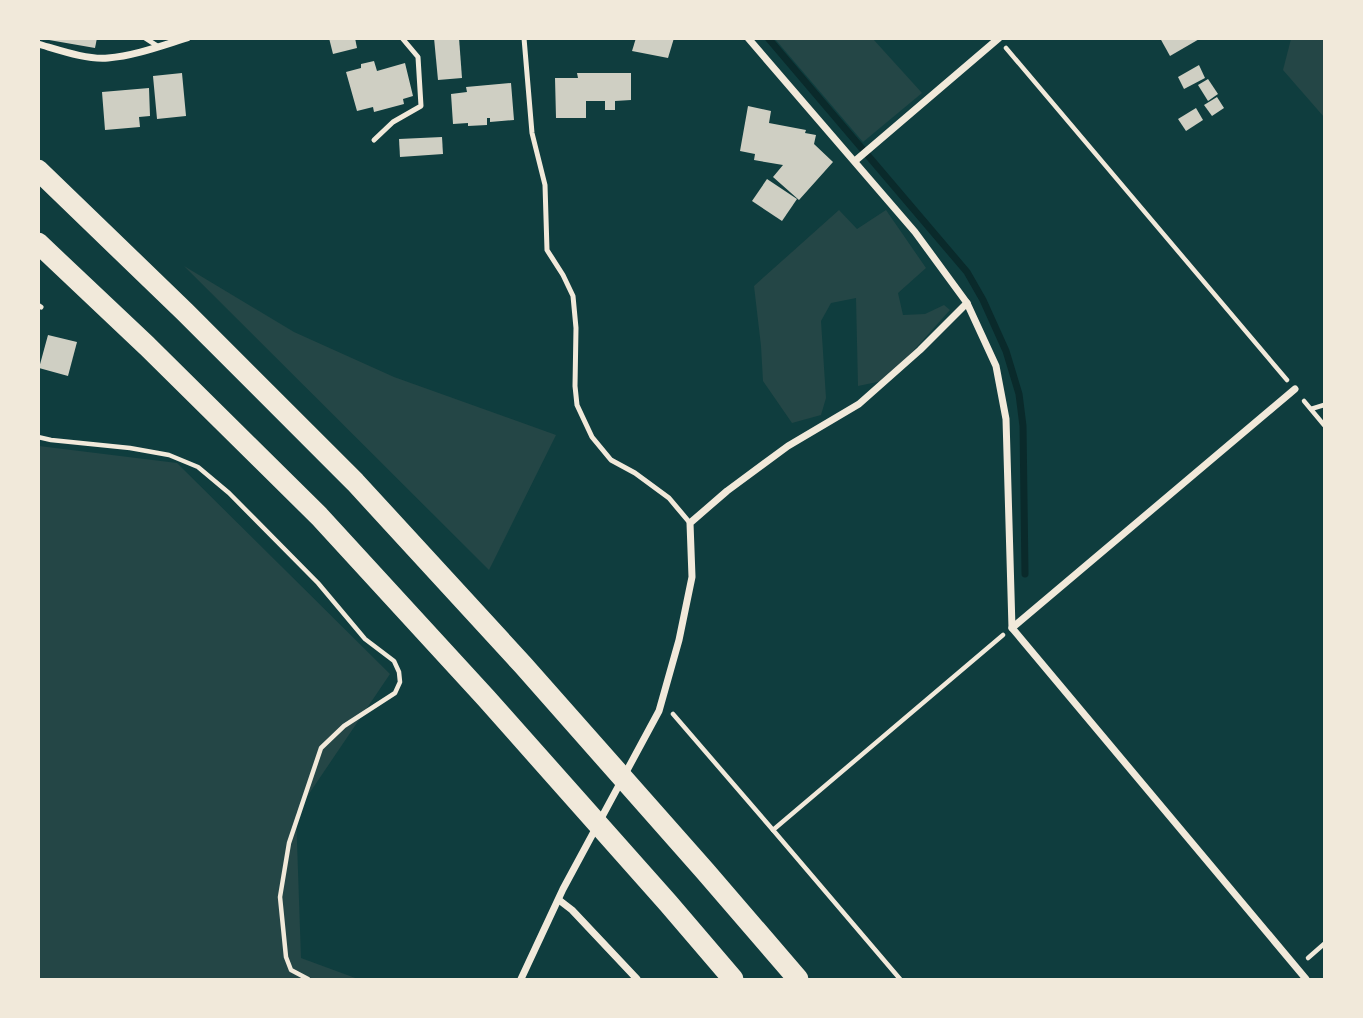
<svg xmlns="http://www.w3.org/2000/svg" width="1363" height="1018" viewBox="0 0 1363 1018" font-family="'Work Sans',sans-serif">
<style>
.green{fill:#244646}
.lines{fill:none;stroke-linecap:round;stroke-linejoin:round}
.stream{stroke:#0a2a2b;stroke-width:7}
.building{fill:#cfcfc3}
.path{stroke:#f1e9da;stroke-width:4.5}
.service{stroke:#f1e9da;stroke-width:5}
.minor{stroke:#f1e9da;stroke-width:7}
.motorway{stroke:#f1e9da;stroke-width:21}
</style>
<rect width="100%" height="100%" fill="#0f3d3e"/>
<g class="green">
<path d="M775,39H873L922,93L863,142Z"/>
<path d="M1291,39H1324V117L1283,70Z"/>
<path d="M839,210L857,229L886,210L926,268L898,293L903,315L925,314L944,305L950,310L887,380L858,386L856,298L831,303L821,321L826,398L821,415L792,423L763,381L761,346L754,286Z"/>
<path d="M184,266L294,332L394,377L556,435L489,570Z"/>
<path d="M39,446L177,463L390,674L296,813L301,958L358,979H39Z"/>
</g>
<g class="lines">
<path class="stream" d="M768,38L967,272L983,300L1006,351L1019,394L1023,426L1025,574"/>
</g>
<g class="building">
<path d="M50,38H97L95,48L49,40Z"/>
<path d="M329,38H355L357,48L333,54Z"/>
<path d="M434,38H459L462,78L438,80Z"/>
<path d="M636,38H674L668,58L632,51Z"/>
<path d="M1160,38H1201L1170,56Z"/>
<path d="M374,61L377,71L405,63L413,96L403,99L404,104L374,112L373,107L357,111L346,72L361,68V64Z"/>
<path d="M1199,65L1205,78L1184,89L1178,77Z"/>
<path d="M182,73L186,116L157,119L153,76Z"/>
<path d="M577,73H631V100L615,101V110H605V101H586V118H556L555,78H578Z"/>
<path d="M1208,79L1218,94L1208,101L1198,85Z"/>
<path d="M511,83L514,120L490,122V118H487V125L468,126V123L453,124L451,94L467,92L466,87Z"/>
<path d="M149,88L150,116L139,117L140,127L105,130L102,92Z"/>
<path d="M1217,97L1224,108L1212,116L1204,105Z"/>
<path d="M748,106L771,111L769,123L806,130L805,133L816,135L814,144L833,162L799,200L773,177L783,165L754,160L755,154L740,151Z"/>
<path d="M1196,108L1203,120L1186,131L1178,119Z"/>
<path d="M442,137L443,154L400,157L399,139Z"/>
<path d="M767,179L797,199L782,221L752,201Z"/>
<path d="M48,335L77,342L68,376L39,368Z"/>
</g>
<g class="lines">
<g class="path">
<path d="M1006,48L1287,380"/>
<path d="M1304,401L1324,425"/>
<path d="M1311,409L1324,405"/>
<path d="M38,437L51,440L130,448L169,455L198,467L229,493L318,583L365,639L394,661L399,672L400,682L395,693L344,726L321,748L289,843L280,897L286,957L291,970L308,979"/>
<path d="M673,714L773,830"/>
<path d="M1308,958L1324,944"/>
<path d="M900,979L773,830L1003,635"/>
</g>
<g class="service">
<path d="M145,38L159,47"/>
<path d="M524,38L532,133L545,185L547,250L563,275L573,296L576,328L575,386L577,405L592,437L611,460L635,473L669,498L690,523"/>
<path d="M374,140L393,122L421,106L418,57L402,38"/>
<path d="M38,305L41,307"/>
</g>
<g class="minor">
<path d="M748,38L915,232L967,303L996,366L1006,419L1012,628L1306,979"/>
<path d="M38,44C59,50 87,60 108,58C134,56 161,46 187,38"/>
<path d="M855,161L999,38"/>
<path d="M1012,628L1295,389"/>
<path d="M559,900L572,910L637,979"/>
<path d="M521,979L563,889L659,711L679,640L692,577L690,523L727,491L788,446L859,404L920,350L967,303"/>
</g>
<g class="motorway">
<path d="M38,170L185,312L355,482L523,665L705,871L798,979"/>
<path d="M38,243L147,346L319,516L486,698L668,903L733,979"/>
</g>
</g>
<rect width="1363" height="1018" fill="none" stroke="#f1e9da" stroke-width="80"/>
</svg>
